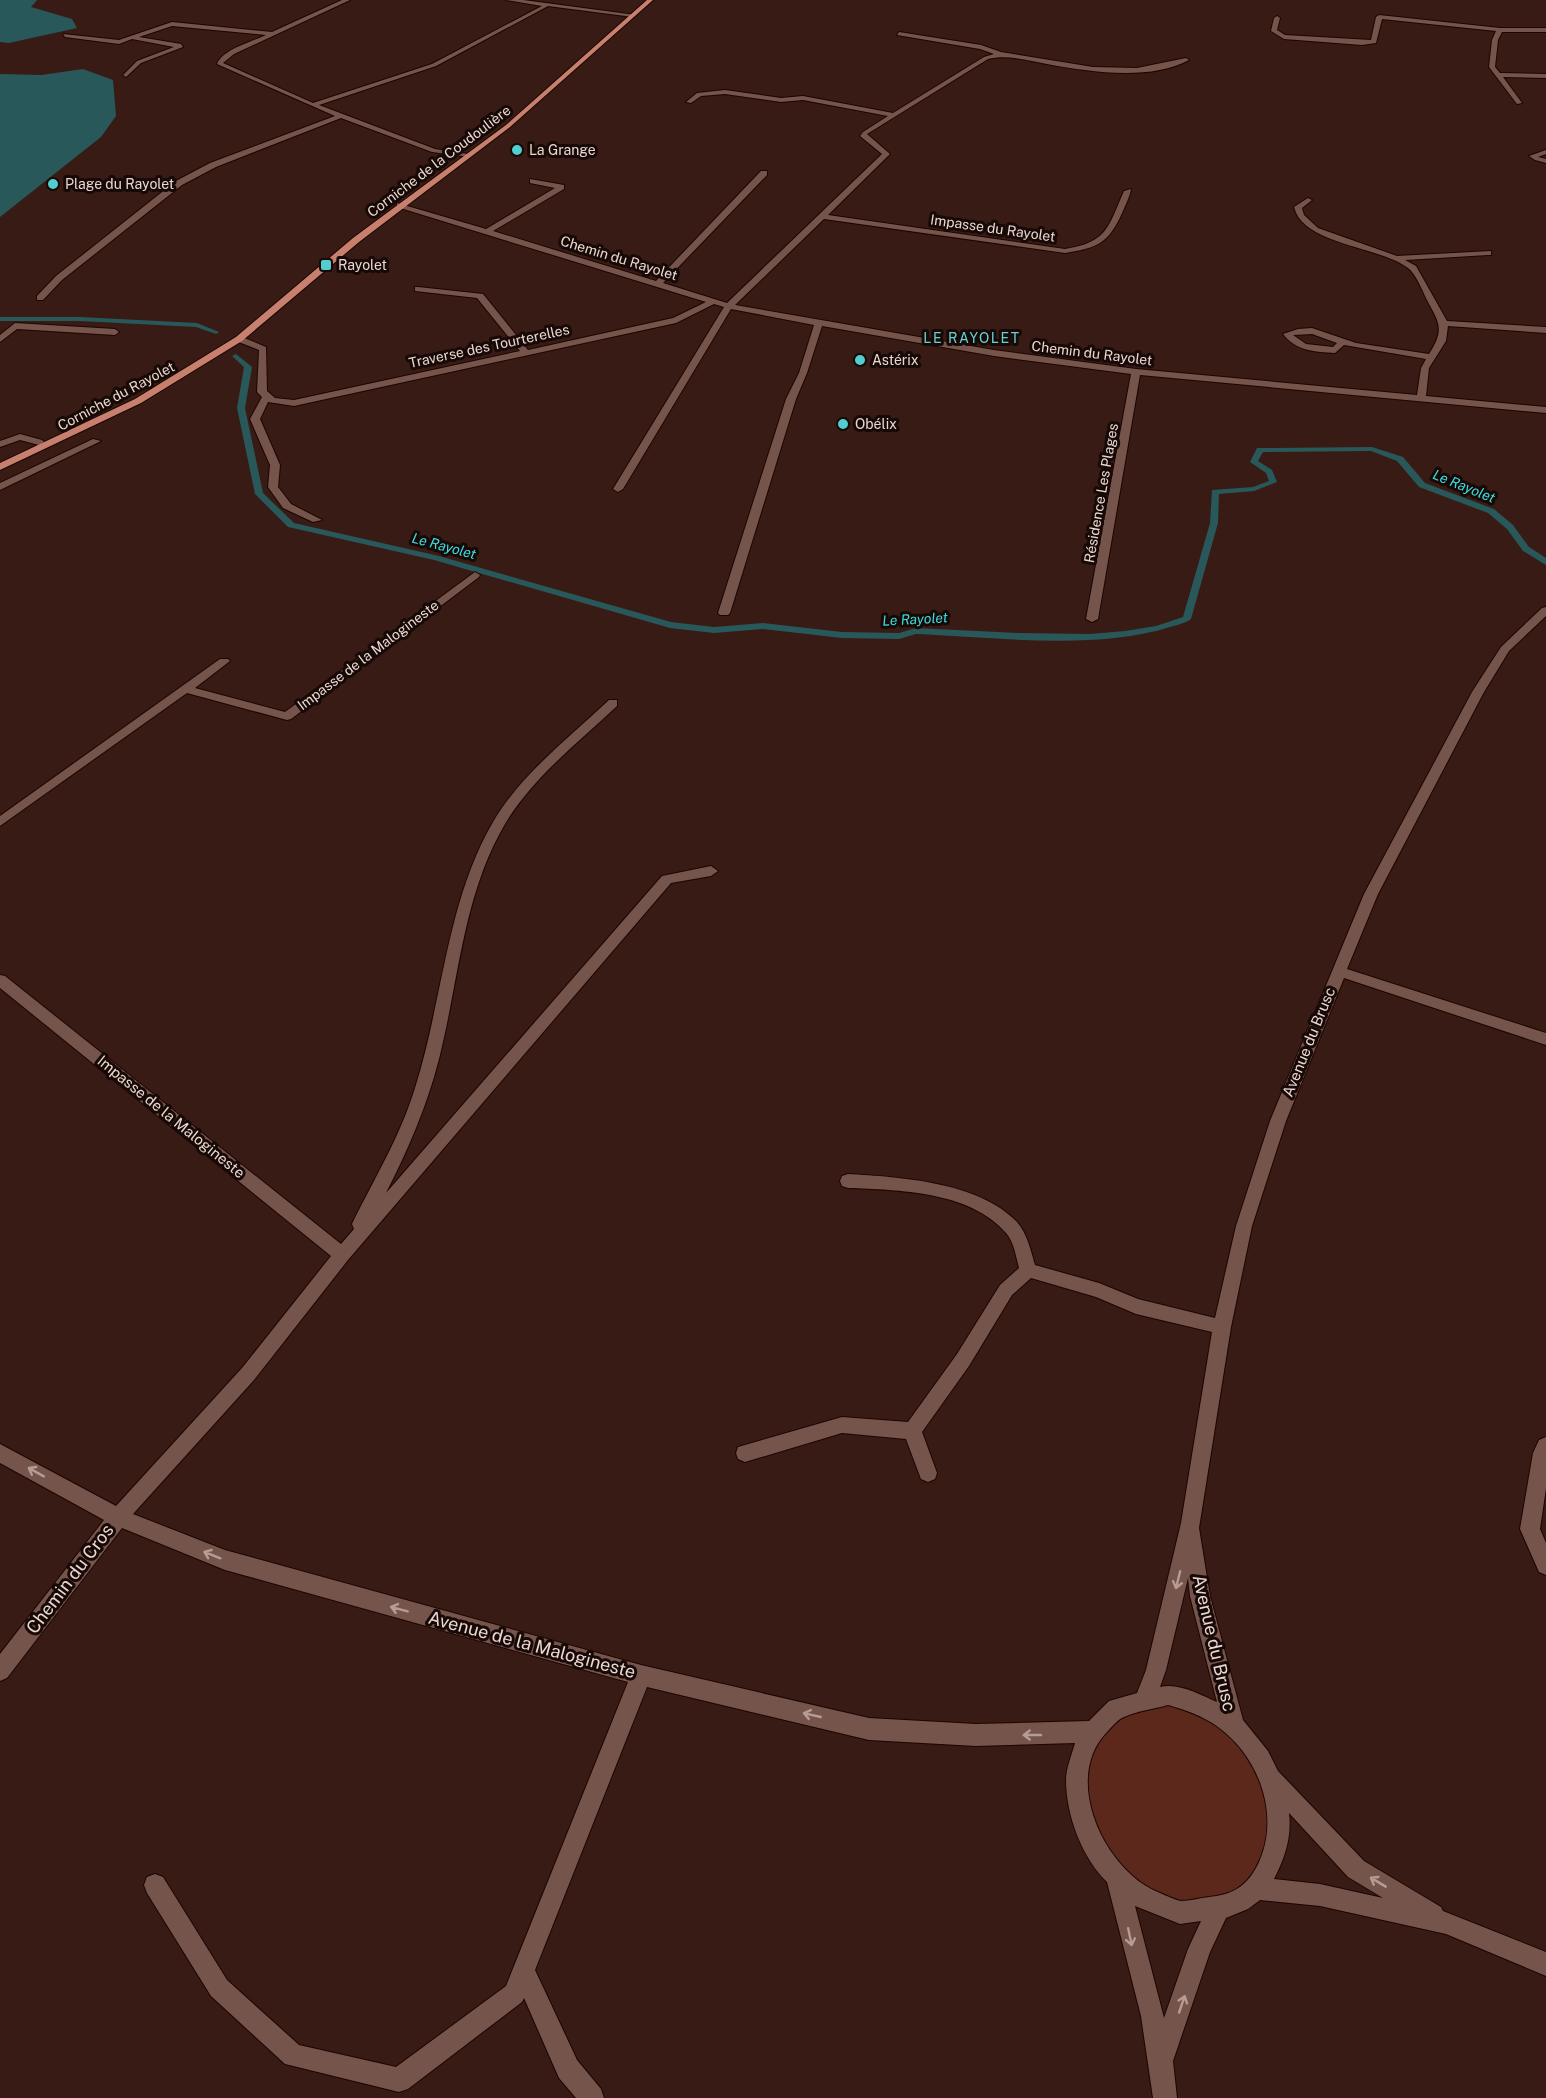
<svg xmlns="http://www.w3.org/2000/svg" width="1546" height="2098" viewBox="0 0 1546 2098" font-family="'Public Sans',sans-serif">
<style>
.green{fill:#5b281b}
.water{fill:#285859}
.lines{fill:none;stroke-linecap:round;stroke-linejoin:round}
.stream{fill:#285859;fill-rule:evenodd}
.minor-casing{stroke:#1d0501;stroke-width:2}
.major-casing{stroke:#1d0501;stroke-width:2}
.minor{fill:#75544b;fill-rule:evenodd}
.major{fill:#c7806d;fill-rule:evenodd}
.oneway{stroke:#b59c95}
.poi-dot{fill:#52cdd0;stroke:#160906;stroke-width:2}
.labels{text-anchor:middle;stroke-width:6;stroke-linejoin:round;paint-order:stroke}
.far-poi-label{font-size:14px;fill:#ead7d1;stroke:#160906;text-anchor:start}
.far-street-label{font-size:14px;fill:#ead7d1;stroke:#160906}
.far-neighbourhood-label{font-size:14px;letter-spacing:1.5px;fill:#65d2d5;stroke:#160906}
.far-water-label{font-size:14px;font-style:italic;fill:#3cdee2;stroke:#160906}
.street-label{font-size:15px;fill:#ead7d1;stroke:#160906}
.near-street-label{font-size:18px;fill:#ead7d1;stroke:#160906}
</style>
<rect width="100%" height="100%" fill="#371b14"/>
<path class="green" d="M1146,1696L1234,1726L1278,1806L1256,1888L1193,1914L1103,1864L1079,1756L1090,1732Z"/>
<g class="water">
<path d="M0,0H37L31,7L72,19L77,28L9,43L0,42Z"/>
<path d="M83,69L113,80L116,116L101,137L0,217V74L41,75Z"/>
</g>
<g class="lines">
<g class="stream">
<path d="M0,317H80L197,323L219,332L216,334L196,327L80,321H0Z"/>
<path d="M236,354L252,367L245,408L263,493L294,523L439,556L671,622L714,627L763,623L842,632L899,633L916,628L1018,633L1090,634L1125,631L1156,626L1183,617L1210,523L1212,490L1253,487L1269,481L1266,473L1250,462L1257,448H1260L1372,447L1403,457L1425,483L1494,509L1513,525L1529,547L1546,558V565L1523,551L1507,529L1488,513L1419,487L1397,461L1371,451L1263,452L1258,461L1272,470L1277,482L1254,491L1219,494L1218,523L1191,619C1186,623 1177,625 1170,627C1094,651 995,637 916,634L899,639L842,638L763,629L714,633L670,628L434,560L288,527L255,494L237,408L244,367L232,356Z"/>
</g>
<defs>
<g id="minor">
<path d="M342,0H350L234,54L223,63L313,103L432,64L542,6L506,0H523L636,15L633,17L548,6L436,66L319,105L435,149L468,154L470,157L432,152L341,118L216,167L182,185L62,280L43,300H37V296L56,276L176,181L210,163L335,116L217,64C223,49 252,42 266,35L172,26L139,37L181,44L183,47L141,63L126,77L123,75L137,61L174,47L132,39L119,44L65,37L63,34L119,40L172,22L272,32Z"/>
<path d="M1379,15L1500,28H1546V32H1502L1498,40L1495,67L1500,73L1546,74V78L1503,77L1522,103L1517,104L1489,67L1492,40L1496,31L1382,19L1376,43L1362,45L1284,39L1271,31L1274,18L1277,16L1280,18L1277,30L1285,35L1371,40L1376,17Z"/>
<path d="M899,32L981,45L1001,52L1093,67L1137,68L1186,58L1189,60C1151,81 1089,72 1047,64C1028,61 1007,54 988,59L867,134L890,154L828,215L1065,249C1108,242 1108,227 1124,191L1131,189C1130,196 1126,204 1123,211C1109,243 1098,248 1065,253L824,219L735,305L994,350L1136,369L1417,395L1421,368L1426,359L1344,345L1335,353C1315,352 1296,351 1283,334L1298,329L1312,328L1356,343L1429,354C1443,332 1441,325 1429,304C1423,293 1417,275 1408,268C1379,246 1303,245 1294,207L1308,198L1312,200L1302,208L1304,215L1318,228L1397,256L1491,251V255H1488L1405,260L1416,266L1447,321L1546,327V333L1448,326L1446,341L1429,368L1426,396L1546,407V413L1140,375L1098,619L1092,622L1086,619L1131,374L994,356L822,326L807,373L796,399L730,613L728,615H720L718,613L786,399L799,373L814,325L731,309L623,489L618,492L613,489L724,307L714,304L676,323L294,406L268,402L260,419L280,465L278,487L291,504L322,520L313,522L283,508L268,487L270,465L250,419L262,397L257,392L259,350L236,341V337H242L266,347L267,391L275,398L294,400L520,351L477,298L415,291V287H418L483,294L528,350L673,318L706,302L397,207V203L486,229L555,188L530,183V179L564,185V189L493,231L656,281L761,171H767V175L663,283L727,303L882,154L860,136L863,132L888,116L803,100L781,102L725,94L701,96L691,103L686,102L697,93L725,90L781,98L803,96L893,113L984,57L994,54L980,49L897,35ZM1312,334L1337,343L1333,347L1306,344L1293,335Z"/>
<path d="M1546,150V154L1538,157L1546,159V163L1535,160L1529,156Z"/>
<path d="M15,323L115,329L119,332L115,335L17,329L0,342V335Z"/>
<path d="M20,434L42,440L44,442L39,445L20,440L0,447V441Z"/>
<path d="M93,439L101,441L0,490V483Z"/>
<path d="M475,572L480,575L479,577L291,719L287,720L187,693L0,826V816L220,659H228L230,661L195,688L285,712Z"/>
<path d="M1546,607V616L1509,651L1484,692L1378,894L1347,969L1546,1033V1045L1344,978L1286,1121L1252,1226L1231,1327L1199,1528L1210,1596L1243,1720L1268,1751L1278,1771L1364,1861L1441,1907L1443,1911L1546,1952V1976L1446,1934L1320,1906L1260,1900L1248,1909L1226,1918L1210,1952L1173,2061L1177,2098H1153L1141,2016L1107,1882C1082,1858 1066,1815 1066,1780C1066,1768 1072,1754 1075,1743L976,1746L869,1740L647,1687L535,1970L577,2060L601,2089L604,2098H576L559,2078L524,1998L522,2002L408,2089L399,2092L285,2064L211,1996L147,1893L144,1885L147,1877L155,1874L163,1877L227,1980L299,2045L396,2067L506,1986L628,1682L225,1570L122,1528L7,1678L0,1681V1654L104,1520L0,1463V1444L116,1506L242,1368L331,1256L0,988V975L5,976L341,1244L354,1229L352,1224C374,1179 400,1137 415,1088C443,1000 446,903 493,822C521,774 569,738 609,700H617V706C579,742 533,777 505,824C463,895 459,980 439,1059C427,1106 408,1150 386,1193L662,876L711,866L718,871L711,876L671,883L348,1260L254,1380L133,1514L225,1550L641,1665L869,1718L976,1724L1089,1721L1109,1701L1137,1693L1146,1670L1181,1523L1212,1332L1136,1314L1096,1297L1031,1278L1012,1295L969,1366L922,1432L937,1473L935,1479L928,1482L921,1479L906,1439L842,1433L745,1462L738,1459L736,1453L738,1447L842,1417L908,1422L957,1354L1000,1285L1019,1268C1016,1257 1014,1242 1006,1233C970,1191 898,1190 848,1188L842,1186L840,1181L842,1176L848,1174C900,1177 979,1182 1017,1222C1027,1233 1031,1251 1035,1265L1099,1283L1138,1299L1215,1318L1236,1226L1270,1121L1364,894L1472,692L1501,647L1542,608ZM1188,1578L1190,1596L1217,1702C1201,1695 1178,1682 1160,1687L1166,1670ZM1168,1705C1186,1710 1203,1716 1218,1727C1261,1758 1282,1820 1256,1868C1245,1888 1230,1895 1209,1897C1200,1898 1190,1901 1181,1901C1175,1900 1167,1896 1160,1893C1105,1872 1061,1779 1107,1732C1112,1727 1118,1719 1124,1717C1137,1711 1154,1709 1168,1705ZM1289,1813L1348,1877L1383,1898L1320,1884L1274,1879C1285,1858 1292,1836 1289,1813ZM1135,1906L1180,1924L1201,1921L1188,1949L1164,2018Z"/>
<path d="M1546,1437V1488L1540,1529L1546,1543V1575L1539,1572L1520,1529L1533,1453L1539,1440Z"/>
</g>
<path id="major" d="M647,0H653L510,127L359,242L242,341L141,403L0,470V463L135,399L236,337L353,238L506,125Z"/>
</defs>
<use href="#minor" class="minor-casing"/>
<use href="#major" class="major-casing"/>
<use href="#minor" class="minor"/>
<use href="#major" class="major"/>
</g>
<defs><path id="oneway-shaft" d="M-6 0H5M1.5-3L5.5 0L1.5 3" fill="none" stroke-width="1.6" stroke-linecap="round" stroke-linejoin="round" transform="scale(1.5)"/></defs>
<g class="oneway">
<use href="#oneway-shaft" transform="translate(36 1472) rotate(-151)"/>
<use href="#oneway-shaft" transform="translate(212 1555) rotate(-158)"/>
<use href="#oneway-shaft" transform="translate(1178 1580) rotate(104)"/>
<use href="#oneway-shaft" transform="translate(399 1609) rotate(-165)"/>
<use href="#oneway-shaft" transform="translate(812 1715) rotate(-167)"/>
<use href="#oneway-shaft" transform="translate(1032 1735) rotate(180)"/>
<use href="#oneway-shaft" transform="translate(1378 1882) rotate(-149)"/>
<use href="#oneway-shaft" transform="translate(1130 1937) rotate(78)"/>
<use href="#oneway-shaft" transform="translate(1182 2004) rotate(-71)"/>
</g>
<g class="poi-dot">
<circle cx="517" cy="150" r="6"/>
<circle cx="53" cy="184" r="6"/>
<rect x="320" y="259" width="12" height="12" rx="3"/>
<circle cx="860" cy="360" r="6"/>
<circle cx="843" cy="424" r="6"/>
</g>
<g class="labels">
<g class="far-poi-label">
<text x="529" y="155">La Grange</text>
<text x="65" y="189">Plage du Rayolet</text>
<text x="338" y="270">Rayolet</text>
<text x="872" y="365">Astérix</text>
<text x="855" y="429">Obélix</text>
</g>
<g class="far-street-label">
<text transform="translate(439 161) rotate(-37)" y="5">Corniche de la Coudoulière</text>
<text transform="translate(993 228) rotate(8)" y="5">Impasse du Rayolet</text>
<text transform="translate(619 258) rotate(17)" y="5">Chemin du Rayolet</text>
<text transform="translate(489 346) rotate(-12)" y="5">Traverse des Tourterelles</text>
<text transform="translate(1092 353) rotate(7)" y="5">Chemin du Rayolet</text>
<text transform="translate(116 396) rotate(-28)" y="5">Corniche du Rayolet</text>
<text transform="translate(1101 493) rotate(-80)" y="5">Résidence Les Plages</text>
<text transform="translate(368 655) rotate(-37)" y="5">Impasse de la Malogineste</text>
</g>
<g class="far-neighbourhood-label">
<text x="972" y="343">LE RAYOLET</text>
</g>
<g class="far-water-label">
<text transform="translate(1464 486) rotate(22)" y="5">Le Rayolet</text>
<text transform="translate(444 546) rotate(15)" y="5">Le Rayolet</text>
<text transform="translate(915 619) rotate(-3)" y="5">Le Rayolet</text>
</g>
<g class="street-label">
<text transform="translate(1309 1042) rotate(-68)" y="5">Avenue du Brusc</text>
<text transform="translate(171 1117) rotate(39)" y="5">Impasse de la Malogineste</text>
</g>
<g class="near-street-label">
<text transform="translate(70 1579) rotate(-53)" y="6">Chemin du Cros</text>
<text transform="translate(1214 1643) rotate(77)" y="6">Avenue du Brusc</text>
<text transform="translate(532 1645) rotate(15)" y="6">Avenue de la Malogineste</text>
</g>
</g>
</svg>
